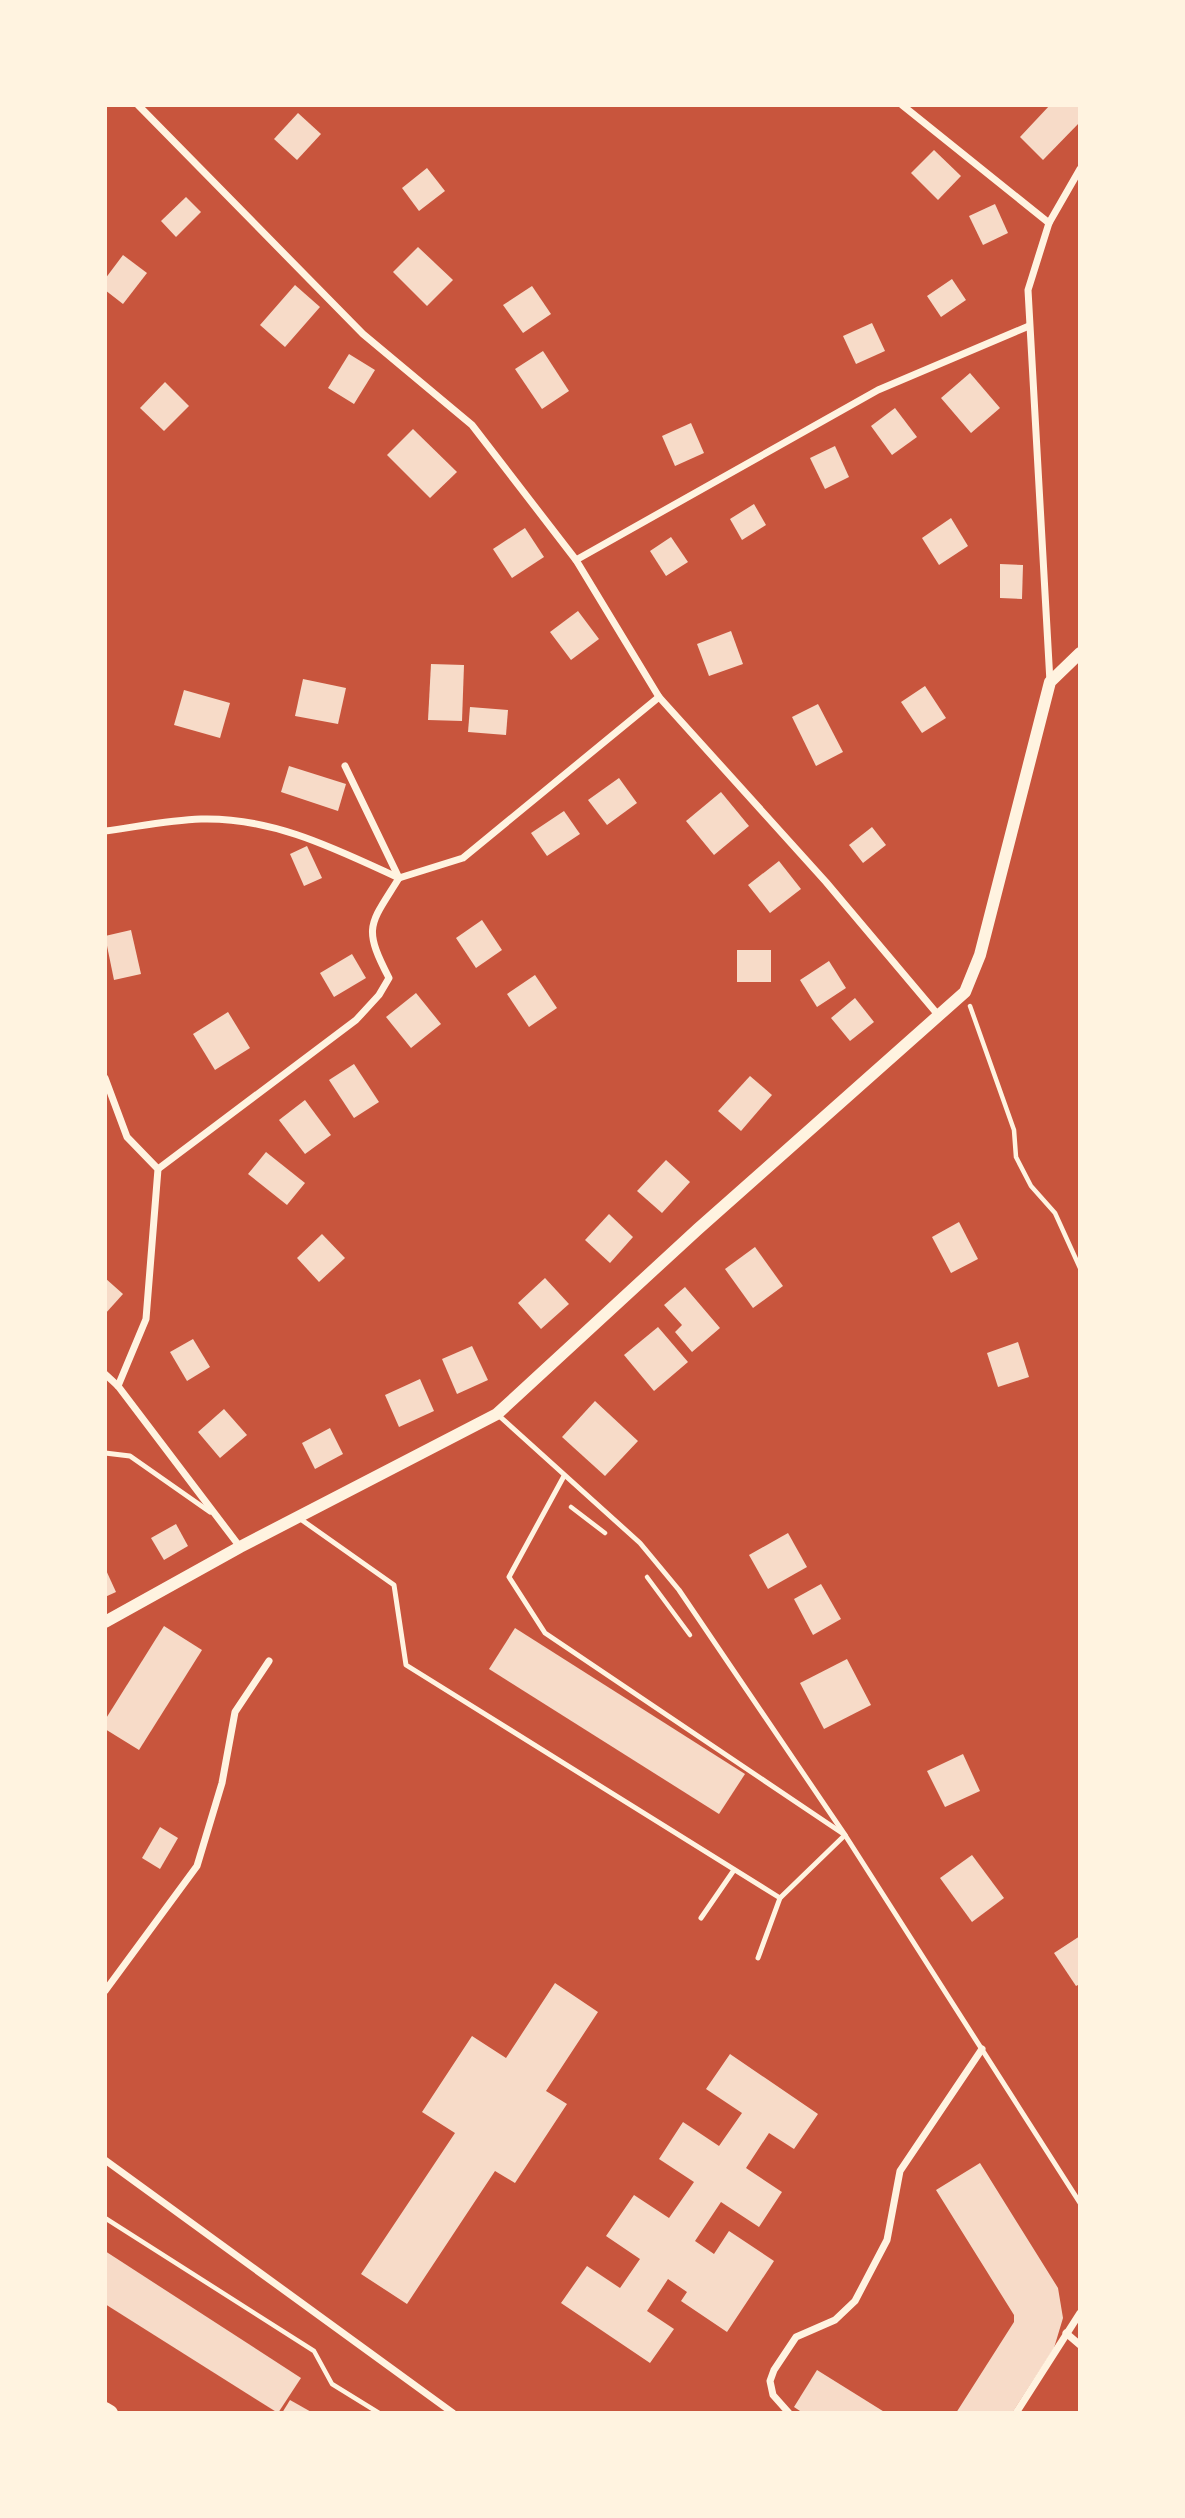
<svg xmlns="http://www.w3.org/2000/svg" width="1185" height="2518" viewBox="0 0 1185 2518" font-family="Bitter,serif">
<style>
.building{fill:#f7dbc8}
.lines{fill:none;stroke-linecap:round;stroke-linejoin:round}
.path{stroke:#fff3e0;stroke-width:4.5}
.service{stroke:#fff3e0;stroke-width:5}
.minor{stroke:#fff3e0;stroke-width:7}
.tertiary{stroke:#fff3e0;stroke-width:12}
.primary{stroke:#fff3e0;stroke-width:16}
</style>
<rect width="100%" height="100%" fill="#c8553d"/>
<g class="building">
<path d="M1050,105H1080V122L1043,160L1020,137Z"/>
<path d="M298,113L321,134L297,160L274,139Z"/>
<path d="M934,150L961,176L938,200L911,173Z"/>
<path d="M427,168L445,191L419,211L402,188Z"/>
<path d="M186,197L201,212L176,237L161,221Z"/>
<path d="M995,204L1008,233L983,245L969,216Z"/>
<path d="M418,247L453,280L427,306L393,272Z"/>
<path d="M123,255L147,273L123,304L105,290V279Z"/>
<path d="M952,279L966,300L941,317L927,296Z"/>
<path d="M295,285L320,307L285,347L260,325Z"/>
<path d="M532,286L551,314L523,333L503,305Z"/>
<path d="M872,323L885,351L856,364L843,336Z"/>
<path d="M543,351L569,391L542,409L515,369Z"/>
<path d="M349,354L375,370L354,404L328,388Z"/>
<path d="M970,373L1000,408L971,433L941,398Z"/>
<path d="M165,382L189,406L164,431L140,408Z"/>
<path d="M895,408L917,437L892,455L871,426Z"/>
<path d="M691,423L704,453L675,466L662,436Z"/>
<path d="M413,429L457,472L430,498L387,455Z"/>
<path d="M835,446L849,477L825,489L810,458Z"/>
<path d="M754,504L766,525L742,540L730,519Z"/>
<path d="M951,518L968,546L939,565L922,538Z"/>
<path d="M525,528L544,557L512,578L493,549Z"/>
<path d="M671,537L688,562L666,576L650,551Z"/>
<path d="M1000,564L1023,565L1022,599L1000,598Z"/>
<path d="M578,611L599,639L571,660L550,632Z"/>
<path d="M731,631L743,664L709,676L697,644Z"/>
<path d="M431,664L464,665L462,721L428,720Z"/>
<path d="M303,679L346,688L338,724L295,716Z"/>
<path d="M925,686L946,718L922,733L901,702Z"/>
<path d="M184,690L230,703L220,738L174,725Z"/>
<path d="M818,704L843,752L816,766L792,717Z"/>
<path d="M470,707L508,710L506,735L468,732Z"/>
<path d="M289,766L346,784L338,811L281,792Z"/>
<path d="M619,778L637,803L607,825L588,800Z"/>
<path d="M721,792L749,826L714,855L686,821Z"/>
<path d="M564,811L580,834L547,856L531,833Z"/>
<path d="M872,827L886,845L863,863L849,845Z"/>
<path d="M307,846L322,878L304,886L290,854Z"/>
<path d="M779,861L801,889L770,913L748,885Z"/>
<path d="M482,920L502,950L476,968L456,938Z"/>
<path d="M131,930L141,974L114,980L105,936Z"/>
<rect x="737" y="950" width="34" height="32"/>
<path d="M352,954L366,978L334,997L320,973Z"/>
<path d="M829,961L846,988L817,1007L800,980Z"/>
<path d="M535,975L557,1008L529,1027L507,994Z"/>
<path d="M416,993L441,1024L411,1048L386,1017Z"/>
<path d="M855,998L874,1022L850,1041L831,1018Z"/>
<path d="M228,1012L250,1048L215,1070L193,1034Z"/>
<path d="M354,1064L379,1102L354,1118L329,1080Z"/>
<path d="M750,1076L772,1095L741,1131L718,1111Z"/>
<path d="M305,1100L331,1135L305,1154L279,1120Z"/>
<path d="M266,1152L305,1183L287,1205L248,1174Z"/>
<path d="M666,1160L690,1182L662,1213L637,1191Z"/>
<path d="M609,1214L633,1237L610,1263L585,1240Z"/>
<path d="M959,1222L978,1259L951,1273L932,1237Z"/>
<path d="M322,1234L345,1258L319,1282L297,1258Z"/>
<path d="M755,1247L783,1286L753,1308L725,1269Z"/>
<path d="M105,1278L123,1294L105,1314Z"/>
<path d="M545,1278L569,1304L541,1329L518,1303Z"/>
<path d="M685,1287L720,1328L692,1352L675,1332L682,1325L664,1305Z"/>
<path d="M658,1327L688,1362L654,1391L624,1355Z"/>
<path d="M193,1339L210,1367L187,1381L170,1352Z"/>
<path d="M1018,1342L1029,1377L998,1387L987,1353Z"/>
<path d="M472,1346L488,1380L457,1394L442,1359Z"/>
<path d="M420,1379L434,1411L399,1427L385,1395Z"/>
<path d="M595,1401L638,1441L605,1476L562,1437Z"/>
<path d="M224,1409L247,1435L220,1458L198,1432Z"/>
<path d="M330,1428L343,1454L315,1469L302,1443Z"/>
<path d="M176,1524L188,1546L164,1560L151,1538Z"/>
<path d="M788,1533L807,1567L768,1589L749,1555Z"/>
<path d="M105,1568L116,1592L105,1597Z"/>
<path d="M821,1584L841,1619L813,1635L794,1599Z"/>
<path d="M164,1626L202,1650L139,1750L105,1729V1720Z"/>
<path d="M515,1628L745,1774L719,1814L489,1669Z"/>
<path d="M847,1659L871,1705L824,1729L800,1683Z"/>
<path d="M963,1754L980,1791L945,1807L927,1771Z"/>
<path d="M160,1827L178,1838L160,1869L142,1858Z"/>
<path d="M972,1855L1004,1898L972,1922L940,1878Z"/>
<path d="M1080,1936V1984L1076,1986L1054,1953Z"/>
<path d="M555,1983L598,2012L546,2091L567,2104L515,2183L495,2171L407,2304L361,2274L455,2133L422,2112L472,2036L506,2058Z"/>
<path d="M730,2054L818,2114L794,2149L769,2133L746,2168L782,2192L759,2227L721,2202L695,2241L714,2254L729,2231L774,2261L727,2332L681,2301L687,2292L668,2279L647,2311L674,2329L650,2363L561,2303L587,2266L620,2288L640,2259L606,2236L634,2195L669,2218L694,2182L659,2159L683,2122L719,2146L742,2113L706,2089Z"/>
<path d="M980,2163L1058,2288L1063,2318L1054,2348L1012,2413H956L1014,2322V2315L936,2190Z"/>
<path d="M105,2251L301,2378L278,2413L105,2304Z"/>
<path d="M817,2370L886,2413H803L794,2407Z"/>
<path d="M290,2400L313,2413H282Z"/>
</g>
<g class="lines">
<g class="path">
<path d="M970,1006L1014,1130L1016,1157L1031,1186L1055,1213L1080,1268"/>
<path d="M571,1507L605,1533"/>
<path d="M647,1577L690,1635"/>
<path d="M105,2218L314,2351L332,2384L379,2413"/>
</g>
<g class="service">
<path d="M497,1414L640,1543L679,1590L845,1835L1080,2203"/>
<path d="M105,1453L130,1456L210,1512"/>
<path d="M564,1476L509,1577L545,1633L845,1835L780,1898L758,1958"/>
<path d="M299,1518L394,1585L406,1665L780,1898"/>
<path d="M701,1918L734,1870"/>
</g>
<g class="minor">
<path d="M138,105L363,334L472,425L576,560L659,697L826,882L939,1016"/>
<path d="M902,105L1049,223"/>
<path d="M576,560L878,390L1029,326"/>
<path d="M1050,682L1028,290L1049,223L1080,169"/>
<path d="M105,831C136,827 169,820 201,819C273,817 336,849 399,878L463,858L659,697"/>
<path d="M105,1078L127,1137L158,1169L146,1319L118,1386"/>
<path d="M158,1169L356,1020L379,995L389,978C362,926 370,925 399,878L345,766"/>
<path d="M105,1374L118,1386L240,1547"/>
<path d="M105,1991L197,1866L222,1783L235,1712L269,1661"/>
<path d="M105,2160L453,2413"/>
<path d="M1066,2333L1080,2345"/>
<path d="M789,2413L773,2395L770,2381L774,2370L796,2337L835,2320L855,2301L887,2240L900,2171L982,2049"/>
<path d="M1016,2413L1080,2313"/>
</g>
<path class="tertiary" d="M105,1622L240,1547L497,1414L698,1229L965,992L980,955L1050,682L1080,653"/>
<path class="primary" d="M105,2410L110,2413"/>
</g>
<rect width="1185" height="2518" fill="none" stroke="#fff3e0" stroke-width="214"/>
</svg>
